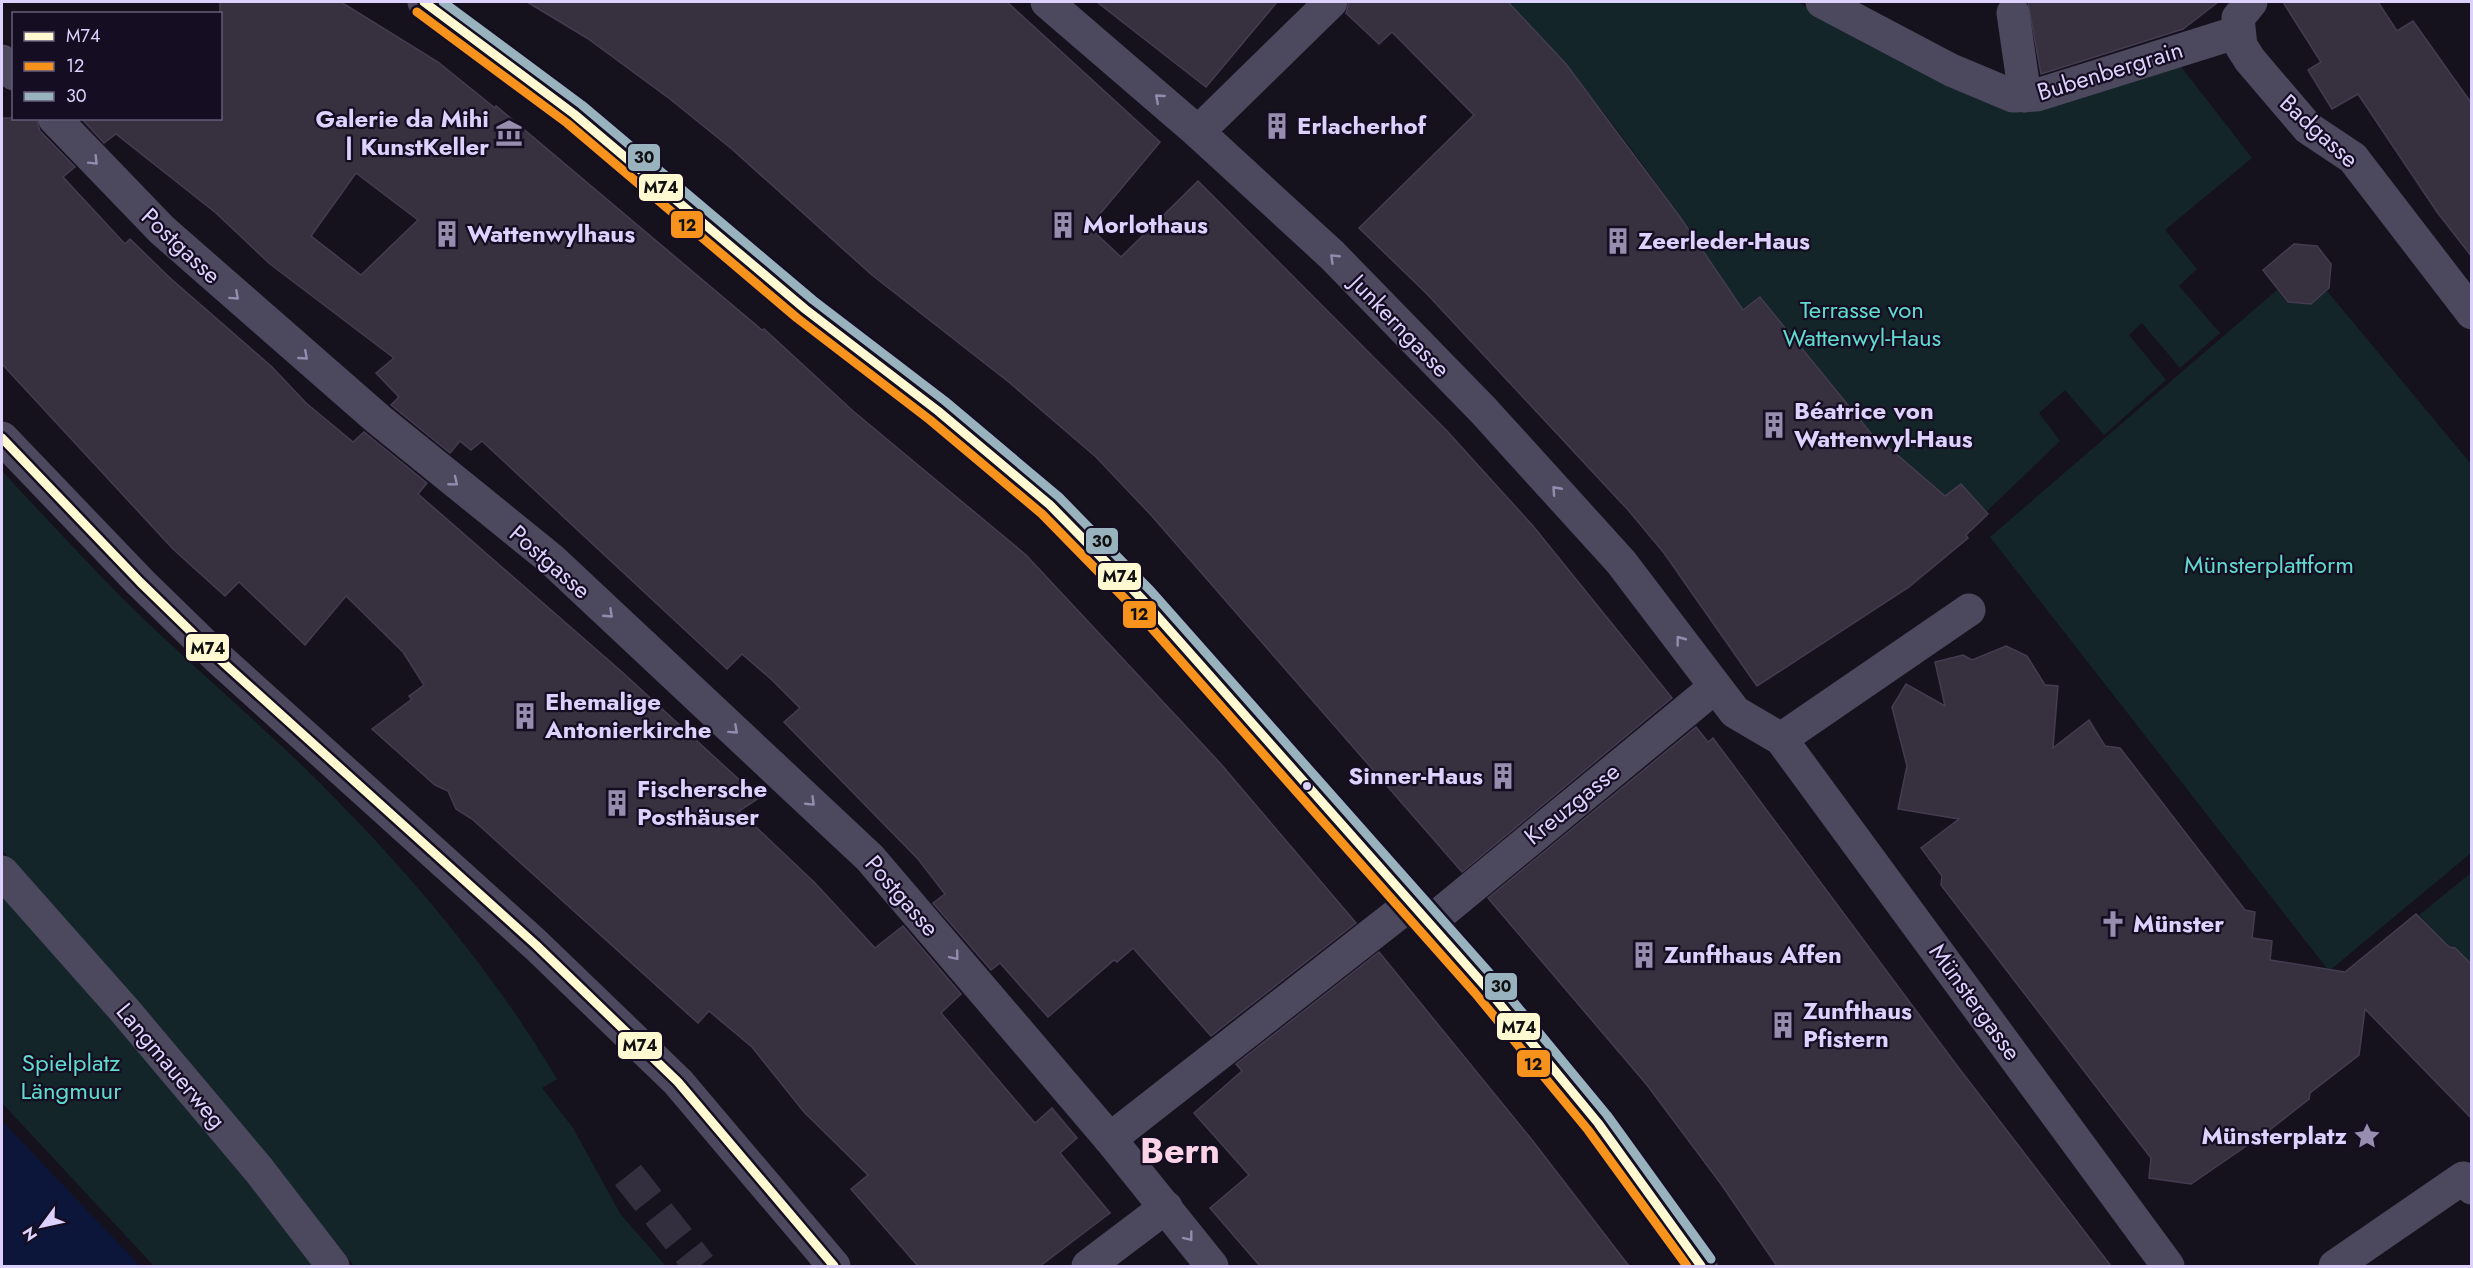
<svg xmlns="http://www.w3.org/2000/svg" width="2473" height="1268" viewBox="0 0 2473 1268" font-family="Jost,sans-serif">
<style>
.green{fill:#132529}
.water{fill:#0c163b}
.building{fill:#36303f;stroke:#443c51;stroke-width:1.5;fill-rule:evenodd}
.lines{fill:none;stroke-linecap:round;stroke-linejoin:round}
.minor-tunnel{stroke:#342f3f;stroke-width:33;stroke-dasharray:33 16;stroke-linecap:butt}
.minor{stroke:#4c485e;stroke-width:33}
.bus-1-casing{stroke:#150e22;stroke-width:14}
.bus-2-casing{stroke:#150e22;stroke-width:14}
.bus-3-casing{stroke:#150e22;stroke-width:14}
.bus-1{stroke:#fff9d1;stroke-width:9}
.bus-2{stroke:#f7931d;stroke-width:9}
.bus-3{stroke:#99b3be;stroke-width:9}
.oneway{stroke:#948cae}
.bus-dot{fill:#ddd1fd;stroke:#150e22;stroke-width:2}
.labels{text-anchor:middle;stroke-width:4.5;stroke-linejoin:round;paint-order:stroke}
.street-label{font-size:24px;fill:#ddd1fd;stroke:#150e22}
.poi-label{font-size:24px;font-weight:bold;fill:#ddd1fd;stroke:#150e22;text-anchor:start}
.park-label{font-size:24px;fill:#60dbcf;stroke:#150e22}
.town-label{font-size:36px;font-weight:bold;fill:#fdd3e7;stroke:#150e22}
.line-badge{stroke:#150e22;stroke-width:2}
.pale-badge-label{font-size:16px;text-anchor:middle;font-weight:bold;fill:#111}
</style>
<rect width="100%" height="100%" fill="#16121d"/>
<g class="green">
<path d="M1508,2H1798C1869,45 1949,72 2021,113L2175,59L2252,158L2165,230L2197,269L2179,286L2220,333L2180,368L2142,323L2129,335L2166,380L2104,435L2065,390L2039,413L2060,441L1986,512L1961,484L1939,501L1906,463L1882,448L1891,439L1887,434L1878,442L1761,297L1743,309C1671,203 1596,91 1508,2Z"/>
<path d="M2277,290L2287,303L2311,304L2327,291L2471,464V853L2329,971L1990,537Z"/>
<path d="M2,471C42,514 82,557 123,599C186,661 253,717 316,779C408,871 491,968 557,1079L542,1088L573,1128L621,1215L666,1266H354C241,1123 123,985 2,850Z"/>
<path d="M2471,873V964L2456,948H2450L2419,915Z"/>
<path d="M2,894C109,1016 216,1139 316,1266H154L2,1103Z"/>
</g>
<path class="water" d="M2,1121L140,1266H2Z"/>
<g class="building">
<path d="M220,2H341L438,62L495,108L496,106L762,330L764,329L853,411L1026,555L1220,763L1356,923L1211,1036L1133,948L1117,962L1114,960L1048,1017L1000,963L991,970L933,903L945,894L918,859L784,722L800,708L771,679L742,654L727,669L482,441L471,450L460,441L450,453L391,405L399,397L376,373L394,358L270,264L216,213L116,134L104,143L81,118H220ZM356,173L418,220L361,275L311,236Z"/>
<path d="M527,2H1007L1160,142L1089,227L1121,257L1198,181L1447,431L1533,526L1672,698L1462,872L1151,515L1096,457L1010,383L872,275L733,150L670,99L587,38Z"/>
<path d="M1097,2H1277L1206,87Z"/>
<path d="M1349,2H1508L1566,64L1680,217L1743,310L1760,297L1878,442L1880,440L1945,496L1961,484L1988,514L1966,535L1968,538L1909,587L1757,686L1664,553L1629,511L1427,294L1359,228L1474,115L1392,32L1379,44L1346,13Z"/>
<path d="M2028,2H2218L2183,29L2041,74Z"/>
<path d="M2283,2H2378L2397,31L2413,21L2472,104V257L2437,212L2358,94L2332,109L2308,70L2321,62Z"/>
<path d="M2,118H36L40,131L75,167L63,177L125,244L130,239L170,278L272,367L306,403L353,442L364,432L427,483L418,494L622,672L759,798L739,811L815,883L875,948L903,926L961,994L941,1013L1035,1123L1052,1108L1077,1138L1060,1153L1110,1213L1040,1266H918L851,1189L868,1175L804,1112L752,1047L709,1011L698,1023L472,819L456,809L448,791L435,785L372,729L412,699L409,696L424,685L403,652L346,596L305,645L239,582L225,596L173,549L2,364Z"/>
<path d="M2294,244L2317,246L2331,264L2329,288L2311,304L2288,302L2263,270Z"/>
<path d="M2006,646L2027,656L2045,685L2058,686L2053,748L2089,720L2105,746L2120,748L2245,910L2255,912L2252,938L2272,941L2270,960L2345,972L2416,914L2449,947L2455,948L2472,965V1119L2365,1009L2359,1055L2310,1093L2309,1099L2271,1129L2191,1184L2149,1178L2151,1158L1941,885L1942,876L1921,848L1959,819L1898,809L1907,766L1892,707L1906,684L1945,706L1935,662L1963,655L1972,660Z"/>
<path d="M1696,727L1708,742L1713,738L1958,1067L2111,1266H1777L1721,1184L1647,1085L1488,898Z"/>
<path d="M1379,952L1532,1140L1629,1266H1260L1210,1208L1249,1175L1194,1113L1242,1071L1236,1064Z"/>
</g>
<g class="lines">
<path class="minor-tunnel" d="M628,1175L700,1266"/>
<g class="minor">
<path d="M424,2L574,114L805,309L938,411L1050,505L1142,599L1484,985L1598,1123L1701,1266"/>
<path d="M1047,2L1198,132L1332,255L1483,410L1621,562L1735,712L1781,739L2168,1266"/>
<path d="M1822,2L1951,70L2013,96L2037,95L2238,32"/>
<path d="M2251,2L2238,18L2241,46L2250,60L2308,128L2353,158L2472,313"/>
<path d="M2013,13L2025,96"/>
<path d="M2,61L14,74"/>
<path d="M54,118L162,230L378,419L551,559L870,858L1110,1139L1212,1266"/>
<path d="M1198,132L1331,2"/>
<path d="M2,438L140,582L217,657L536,945L678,1082L834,1266"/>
<path d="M1781,739L1969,610"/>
<path d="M2,872L126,1012L259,1170L333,1266"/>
<path d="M1430,922L1715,687"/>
<path d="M1110,1139L1413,902"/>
<path d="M1088,1266L1166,1207"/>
<path d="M2335,1266L2463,1178L2472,1188"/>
</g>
<defs>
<g id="bus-1">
<path d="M424,2L574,114L805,309L938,411L1050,505L1142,599L1484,985L1598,1123L1701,1266"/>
<path d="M2,438L140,582L217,657L536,945L678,1082L834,1266"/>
</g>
<path id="bus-2" d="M417,12L567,123L797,318L930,420L1042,514L1133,607L1475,993L1588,1130L1687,1266"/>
<path id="bus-3" d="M443,2L582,105L813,300L945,401L1059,497L1151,591L1493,977L1607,1115L1711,1259"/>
</defs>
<use href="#bus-1" class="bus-1-casing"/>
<use href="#bus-2" class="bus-2-casing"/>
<use href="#bus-3" class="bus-3-casing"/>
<use href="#bus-1" class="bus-1"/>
<use href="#bus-2" class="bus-2"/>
<use href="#bus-3" class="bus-3"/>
</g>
<defs><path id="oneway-chevron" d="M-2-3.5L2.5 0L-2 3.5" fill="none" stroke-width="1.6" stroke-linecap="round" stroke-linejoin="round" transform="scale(1.5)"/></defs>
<g class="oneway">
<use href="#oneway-chevron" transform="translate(1159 98) rotate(-139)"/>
<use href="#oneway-chevron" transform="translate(94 161) rotate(45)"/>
<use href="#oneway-chevron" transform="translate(1334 258) rotate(-136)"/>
<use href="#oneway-chevron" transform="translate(235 296) rotate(42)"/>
<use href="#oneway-chevron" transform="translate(304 356) rotate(41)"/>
<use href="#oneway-chevron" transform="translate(454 482) rotate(39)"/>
<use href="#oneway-chevron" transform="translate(1556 490) rotate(-132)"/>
<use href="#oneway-chevron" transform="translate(609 614) rotate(43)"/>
<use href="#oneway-chevron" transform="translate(1680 640) rotate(-127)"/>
<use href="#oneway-chevron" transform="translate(734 730) rotate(42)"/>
<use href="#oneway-chevron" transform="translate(811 802) rotate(44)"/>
<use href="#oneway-chevron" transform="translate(955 956) rotate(50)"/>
<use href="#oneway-chevron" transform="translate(1189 1237) rotate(52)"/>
</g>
<defs>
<symbol id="building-bare" viewBox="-9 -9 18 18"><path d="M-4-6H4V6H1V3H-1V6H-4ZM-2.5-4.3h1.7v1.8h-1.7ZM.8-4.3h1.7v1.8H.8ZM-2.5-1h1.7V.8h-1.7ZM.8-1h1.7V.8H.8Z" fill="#978eaf" stroke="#150e22" stroke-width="2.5" paint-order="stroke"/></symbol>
<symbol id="museum-bare" viewBox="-9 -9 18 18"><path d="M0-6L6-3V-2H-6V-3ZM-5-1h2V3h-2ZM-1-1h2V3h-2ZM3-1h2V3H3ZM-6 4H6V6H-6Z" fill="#978eaf" stroke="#150e22" stroke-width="2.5" paint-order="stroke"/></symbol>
<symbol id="church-bare" viewBox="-9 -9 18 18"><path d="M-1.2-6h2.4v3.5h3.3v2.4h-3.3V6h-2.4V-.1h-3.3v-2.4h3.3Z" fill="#978eaf" stroke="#150e22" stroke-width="2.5" paint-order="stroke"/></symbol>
<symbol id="sight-bare" viewBox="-9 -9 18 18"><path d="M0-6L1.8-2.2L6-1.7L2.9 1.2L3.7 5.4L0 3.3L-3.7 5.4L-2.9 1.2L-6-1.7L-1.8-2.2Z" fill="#978eaf" stroke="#150e22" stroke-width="2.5" paint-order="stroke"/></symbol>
</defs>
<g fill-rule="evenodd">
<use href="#building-bare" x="1258" y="107" width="38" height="38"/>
<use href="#museum-bare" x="490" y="114" width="38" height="38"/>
<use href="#building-bare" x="1044" y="206" width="38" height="38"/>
<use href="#building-bare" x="428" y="215" width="38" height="38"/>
<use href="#building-bare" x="1599" y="222" width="38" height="38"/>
<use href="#building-bare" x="1755" y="406" width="38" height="38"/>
<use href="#building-bare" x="506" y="697" width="38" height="38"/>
<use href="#building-bare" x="1484" y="757" width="38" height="38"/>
<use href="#building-bare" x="598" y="784" width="38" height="38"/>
<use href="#church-bare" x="2094" y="905" width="38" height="38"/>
<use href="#building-bare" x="1625" y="936" width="38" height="38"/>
<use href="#building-bare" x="1764" y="1006" width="38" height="38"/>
<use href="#sight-bare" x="2348" y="1117" width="38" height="38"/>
</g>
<circle class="bus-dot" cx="1307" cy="786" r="5"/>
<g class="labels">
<g class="street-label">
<text transform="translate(2110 71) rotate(-17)" y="8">Bubenbergrain</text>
<text transform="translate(2319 131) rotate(42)" y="8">Badgasse</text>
<text transform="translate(181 246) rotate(43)" y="8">Postgasse</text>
<text transform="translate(1400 326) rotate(46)" y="8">Junkerngasse</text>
<text transform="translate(550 562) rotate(41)" y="8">Postgasse</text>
<text transform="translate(1572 804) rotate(-39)" y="8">Kreuzgasse</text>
<text transform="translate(902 896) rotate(49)" y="8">Postgasse</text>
<text transform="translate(1975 1002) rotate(54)" y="8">Münstergasse</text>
<text transform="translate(171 1066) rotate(50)" y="8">Langmauerweg</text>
</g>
<g class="poi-label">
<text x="489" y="127" text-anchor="end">Galerie da Mihi<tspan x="489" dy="28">| KunstKeller</tspan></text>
<text x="1297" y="134">Erlacherhof</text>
<text x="1083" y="233">Morlothaus</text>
<text x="467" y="242">Wattenwylhaus</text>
<text x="1638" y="249">Zeerleder-Haus</text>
<text x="1794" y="419">Béatrice von<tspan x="1794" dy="28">Wattenwyl-Haus</tspan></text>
<text x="545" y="710">Ehemalige<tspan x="545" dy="28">Antonierkirche</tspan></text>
<text x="1483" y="784" text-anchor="end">Sinner-Haus</text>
<text x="637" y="797">Fischersche<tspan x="637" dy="28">Posthäuser</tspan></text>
<text x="2133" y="932">Münster</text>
<text x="1664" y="963">Zunfthaus Affen</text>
<text x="1803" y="1019">Zunfthaus<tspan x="1803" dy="28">Pfistern</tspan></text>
<text x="2347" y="1144" text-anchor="end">Münsterplatz</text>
</g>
<g class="park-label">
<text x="1862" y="318">Terrasse von<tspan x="1862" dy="28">Wattenwyl-Haus</tspan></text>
<text x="2269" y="573">Münsterplattform</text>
<text x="71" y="1071">Spielplatz<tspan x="71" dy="28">Längmuur</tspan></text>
</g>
<g class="town-label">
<text x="1180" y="1163">Bern</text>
</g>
</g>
<g class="line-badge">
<rect x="627" y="143" width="34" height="29" rx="6" fill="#99b3be"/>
<rect x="638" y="173" width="46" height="29" rx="6" fill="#fff9d1"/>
<rect x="670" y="210" width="34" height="29" rx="6" fill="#f7931d"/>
<rect x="1085" y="527" width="34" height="28" rx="6" fill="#99b3be"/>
<rect x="1097" y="562" width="45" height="29" rx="6" fill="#fff9d1"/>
<rect x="1122" y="600" width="35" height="29" rx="6" fill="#f7931d"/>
<rect x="185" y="633" width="45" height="29" rx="6" fill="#fff9d1"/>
<rect x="1484" y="972" width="34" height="29" rx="6" fill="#99b3be"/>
<rect x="1496" y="1012" width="45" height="29" rx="6" fill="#fff9d1"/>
<rect x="617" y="1031" width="46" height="29" rx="6" fill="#fff9d1"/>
<rect x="1516" y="1049" width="35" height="29" rx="6" fill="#f7931d"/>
</g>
<g class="pale-badge-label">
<text x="644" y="163">30</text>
<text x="661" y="193">M74</text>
<text x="687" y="231">12</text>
<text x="1102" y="547">30</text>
<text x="1120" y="582">M74</text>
<text x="1139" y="620">12</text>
<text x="208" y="654">M74</text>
<text x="1501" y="992">30</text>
<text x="1519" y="1033">M74</text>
<text x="640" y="1051">M74</text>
<text x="1533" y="1070">12</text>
</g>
<rect width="2473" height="1268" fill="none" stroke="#ddd1fd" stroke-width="6"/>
<rect x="12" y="12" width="210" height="108" fill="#150e22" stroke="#655c7a" stroke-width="1.5"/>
<rect x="24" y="32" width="30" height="9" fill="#fff9d1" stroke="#655c7a" stroke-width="1.5"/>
<text x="66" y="42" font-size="18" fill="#ddd1fd">M74</text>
<rect x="24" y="62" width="30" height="9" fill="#f7931d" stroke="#655c7a" stroke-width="1.5"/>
<text x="66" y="72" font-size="18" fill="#ddd1fd">12</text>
<rect x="24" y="92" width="30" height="9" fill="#99b3be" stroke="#655c7a" stroke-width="1.5"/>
<text x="66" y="102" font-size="18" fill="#ddd1fd">30</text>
<g transform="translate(42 1226) rotate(237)" stroke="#150e22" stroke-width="4.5" paint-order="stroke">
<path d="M0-4.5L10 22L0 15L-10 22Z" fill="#ddd1fd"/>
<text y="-9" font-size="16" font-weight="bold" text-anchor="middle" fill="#ddd1fd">N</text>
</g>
</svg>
